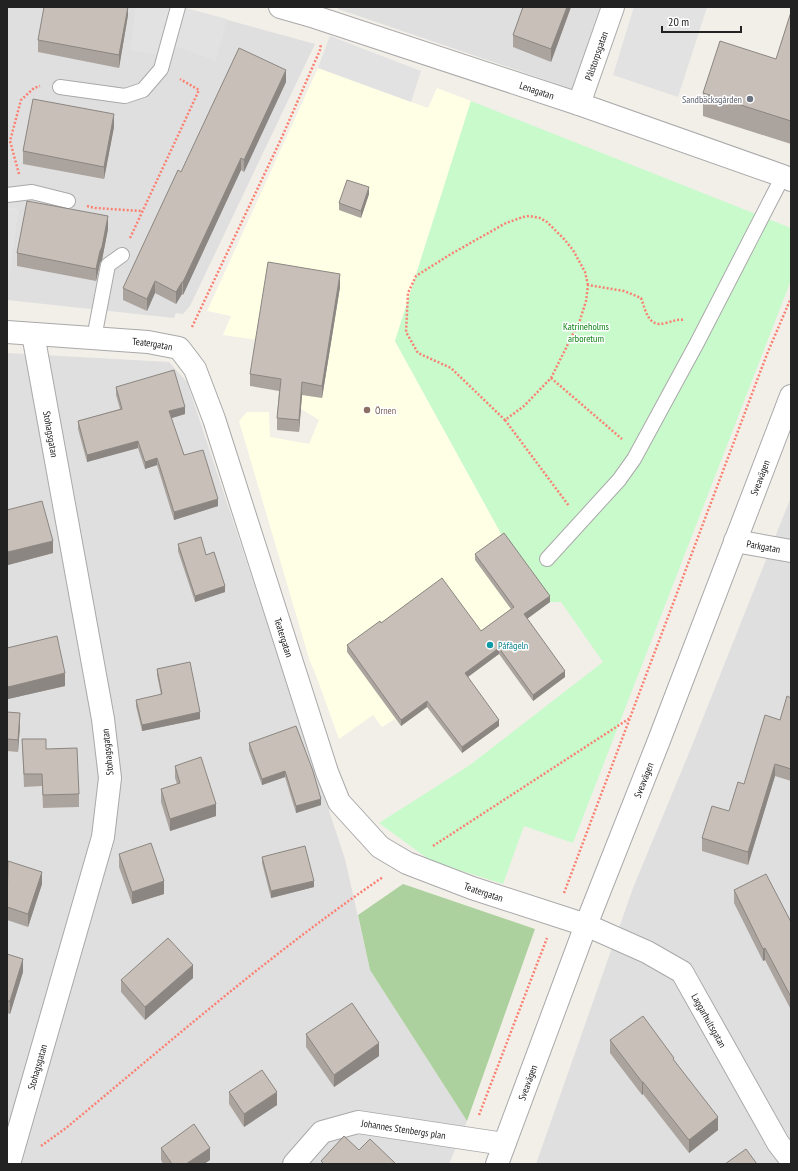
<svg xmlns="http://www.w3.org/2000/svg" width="798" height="1171" viewBox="0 0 798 1171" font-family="'PT Sans Narrow',sans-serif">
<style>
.residential{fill:#e0dfdf}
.education{fill:#ffffe5}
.forest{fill:#add19e}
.park{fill:#c8facc}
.parking{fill:#e2e2e2}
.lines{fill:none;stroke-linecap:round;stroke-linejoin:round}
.service-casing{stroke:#a9a9a9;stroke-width:16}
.minor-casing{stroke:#a9a9a9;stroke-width:24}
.tertiary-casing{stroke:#a9a9a9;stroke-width:24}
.path{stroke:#fa8072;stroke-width:2.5;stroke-dasharray:2 2;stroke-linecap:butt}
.service{stroke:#fff;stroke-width:14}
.minor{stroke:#fff;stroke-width:22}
.tertiary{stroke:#fff;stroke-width:22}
.wall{fill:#aba49e}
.shaded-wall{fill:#8b8681}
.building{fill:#c7bfb8;stroke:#8b8681}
.worship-dot{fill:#6b7280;stroke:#fff;stroke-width:1.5}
.education-dot{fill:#8d6e63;stroke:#fff;stroke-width:1.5}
.culture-dot{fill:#0f9aa8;stroke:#fff;stroke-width:1.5}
.labels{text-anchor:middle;stroke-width:3;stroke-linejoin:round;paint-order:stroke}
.street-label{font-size:10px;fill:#222;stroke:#fff}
.worship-label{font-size:10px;fill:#5b616d;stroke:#fff;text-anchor:end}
.park-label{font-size:10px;fill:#0c8416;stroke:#fff}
.education-label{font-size:10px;fill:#785e54;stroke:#fff;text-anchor:start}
.culture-label{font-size:10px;fill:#0d838f;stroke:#fff;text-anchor:start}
</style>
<rect width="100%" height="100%" fill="#f2efe9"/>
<g class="residential">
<path d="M7,7H180L315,44L190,306L183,314L176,313L174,318L7,300V289L18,209L7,208Z"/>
<path d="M337,7H600L572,89L338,9Z"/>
<path d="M7,353L169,362L187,382L345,859L370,970L467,1121L449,1164H7Z"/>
<path d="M791,497V1164H536L633,888L691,748Z"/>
</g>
<path class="education" d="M318,68L428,108L437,88L471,101L395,341L504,539L550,602L524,621L565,677L533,701L499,654L465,679L462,753L427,707L401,726L395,719L382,727L373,715L339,739L314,670L310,662L239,421L247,412H269L270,437L309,444L319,420L298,407L300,394L250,386L257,340L223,335L231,316L207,311Z"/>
<path class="forest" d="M403,884L535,929L467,1121L370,970L358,915Z"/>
<path class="park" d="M471,101L791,228V280L573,843L524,826L503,884L431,861L379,823L470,765L603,662L561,602H550L504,539L395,341Z"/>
<g class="parking">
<path d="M136,7H182L227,19L216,61L177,47L172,57L130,50Z"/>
<path d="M634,7H707L678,97L613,75Z"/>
<path d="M330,36L421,71L411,102L318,68Z"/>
<path d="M7,208L18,209L7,289Z"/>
</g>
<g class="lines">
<defs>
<g id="service">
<path d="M60,87L125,96L143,90L161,69L178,7"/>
<path d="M7,195L32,192L68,201"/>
<path d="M94,338L108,265L122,255"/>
<path d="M547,559L619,480L634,459L697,343L783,176"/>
</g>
<g id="minor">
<path id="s1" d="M280,7L315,17L579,104L783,176L791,180"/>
<path id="s2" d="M579,104L613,7"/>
<path id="s3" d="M7,332L148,342L179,348L195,369L214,419L327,772L339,802L380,847L407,863L472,888L586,925L647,952L682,972L778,1143L791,1160"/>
<path id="s4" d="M735,541L791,551"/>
<path id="s5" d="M9,1164L103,837L110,778L103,719L33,334"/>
<path id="s6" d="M294,1164L322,1132L358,1122L504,1144"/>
</g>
<g id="tertiary">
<path id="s7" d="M497,1164L586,925L658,743L791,396"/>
</g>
</defs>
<use href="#service" class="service-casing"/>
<use href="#minor" class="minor-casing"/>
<use href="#tertiary" class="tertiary-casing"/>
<g class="path">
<path d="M19,174L10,141L21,100L34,88L40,86"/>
<path d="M87,206L95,208L142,211"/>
<path d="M130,238L181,129L199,90L180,79"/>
<path d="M588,285L585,272L573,250L564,239L547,222L540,218L529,216L523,217L506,223L451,254L416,276L408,293L406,332L418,353L451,368L505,420L524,406L551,378L580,320L586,301L588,285L624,291L641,298C646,311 648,328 666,323C673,321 678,319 685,320"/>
<path d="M192,327L282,137L320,50L321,44"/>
<path d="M551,378L622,439"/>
<path d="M505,420L569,506"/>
<path d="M433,846L630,718"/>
<path d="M564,893L767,354L791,298"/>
<path d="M479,1115L547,938"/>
<path d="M41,1146L66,1128C170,1042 271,953 383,877"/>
</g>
<use href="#service" class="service"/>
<use href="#minor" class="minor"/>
<use href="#tertiary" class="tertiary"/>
</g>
<g class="wall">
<path d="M128,7V15L119,68L38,52V40Z"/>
<path d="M523,7H571L551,62L513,47V35Z"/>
<path d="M791,12V144L703,116V93L776,59Z"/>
<path d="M286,82L244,172L241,170L183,295L182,294L176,304L155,293L147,311L123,300V288L181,172Z"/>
<path d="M114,127L104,179L23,164V151Z"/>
<path d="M369,194L361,218L339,210V203Z"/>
<path d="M108,229L102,260L100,263L96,281L17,266V253Z"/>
<path d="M340,287L322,398L302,395L299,432L277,430V418L279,391L250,386V374Z"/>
<path d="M116,387L185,414L171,418L184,455L218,506L174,520L157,465L145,469L138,448L87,462L78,429V421L120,409L116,395Z"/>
<path d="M7,510L53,553L8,565L7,561Z"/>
<path d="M178,544L206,555L225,592L195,602L178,551Z"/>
<path d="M475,554L550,602L527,619L565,677L533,701L499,654L468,677L499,726L462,753L427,707L401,726L347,652V645L381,623L481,631L511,609L475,560Z"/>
<path d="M7,648L65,686L8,699L7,695Z"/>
<path d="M157,669L200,719L142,731L136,706V700L161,695L157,675Z"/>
<path d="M791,698V781L775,776L748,865L702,851V838L729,811L780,720Z"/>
<path d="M7,712L20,726L18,752L7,751Z"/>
<path d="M22,739L46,749L79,794V807L43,808L42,786L24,787Z"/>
<path d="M249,743L321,799V805L296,813L285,777L262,785L249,750Z"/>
<path d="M175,766L216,816L170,831L161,802V789L177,784L175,778Z"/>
<path d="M119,854L164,894L132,904L119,867Z"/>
<path d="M262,857L314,887L271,898L262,863Z"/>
<path d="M7,863L42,884L28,927L7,920Z"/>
<path d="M734,890L791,922V1010L765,960L763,961L734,903Z"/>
<path d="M7,954L23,972L10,1014L7,1013Z"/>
<path d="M193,978L145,1020L121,992V980Z"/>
<path d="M306,1034L379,1056L334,1087L306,1047Z"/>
<path d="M610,1040L674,1060L718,1130L689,1153L643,1094L642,1095L610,1053Z"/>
<path d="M229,1092L277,1105L244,1127L229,1104Z"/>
<path d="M161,1148L210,1160L204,1164H163L161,1160Z"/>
</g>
<g class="shaded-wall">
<path d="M128,7V15L119,68V55Z"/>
<path d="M567,7H571L551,62V49Z"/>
<path d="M286,70V82L244,172V160Z"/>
<path d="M114,114V127L104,179V167Z"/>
<path d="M241,158V170L183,295V282Z"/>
<path d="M369,187V194L361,218V211Z"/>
<path d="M108,216V229L102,260L100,263L96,281V269Z"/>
<path d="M340,274V287L322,398V386Z"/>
<path d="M155,281V293L147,311V299Z"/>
<path d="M182,282V294L176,304V292Z"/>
<path d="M302,382V395L299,432V420Z"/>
<path d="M185,407V414L169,419V411Z"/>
<path d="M138,441V448L87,462V455Z"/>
<path d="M157,458V465L145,469V462Z"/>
<path d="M218,499V506L174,520V512Z"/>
<path d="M53,541V553L8,565V552Z"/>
<path d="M225,586V592L195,602V596Z"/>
<path d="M550,596V602L524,621V614Z"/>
<path d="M499,648V654L465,679V673Z"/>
<path d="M565,671V677L533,701V695Z"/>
<path d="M65,673V686L8,699V687Z"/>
<path d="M427,701V707L401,726V720Z"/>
<path d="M200,712V719L142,731V725Z"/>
<path d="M20,713V726L18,752V740Z"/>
<path d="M499,720V726L462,753V747Z"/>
<path d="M775,764V776L748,865V852Z"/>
<path d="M285,771V777L262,785V779Z"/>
<path d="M321,799V805L296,813V806Z"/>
<path d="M216,804V816L170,831V819Z"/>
<path d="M42,872V884L28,927V914Z"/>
<path d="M164,881V894L132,904V892Z"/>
<path d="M314,881V887L271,898V891Z"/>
<path d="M765,948V960L763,961V949Z"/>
<path d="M23,959V972L10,1014V1001Z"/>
<path d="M193,965V978L145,1020V1007Z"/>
<path d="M379,1043V1056L334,1087V1075Z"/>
<path d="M642,1082H643V1094L642,1095Z"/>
<path d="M277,1092V1105L244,1127V1114Z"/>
<path d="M718,1117V1130L689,1153V1140Z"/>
<path d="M210,1148V1160L204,1164H186Z"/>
</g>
<g class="building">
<path d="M44,7H128L119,55L38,40Z"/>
<path d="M523,7H567L551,49L513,35Z"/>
<path d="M791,12V121L703,93L720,41L776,59Z"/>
<path d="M239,48L286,70L244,160L241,158L183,282H182L176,292L155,281L147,299L123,288L178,170L181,172Z"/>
<path d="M33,99L114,114L104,167L23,151Z"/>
<path d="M347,180L369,187L361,211L339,203Z"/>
<path d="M27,201L108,216L102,247L100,251L96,269L17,253Z"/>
<path d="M268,262L340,274L322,386L302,382L299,420L277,418L281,379L250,374Z"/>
<path d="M174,370L185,407L169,411L184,455L203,450L218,499L174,512L157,458L145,462L138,441L87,455L78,421L122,409L116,387Z"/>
<path d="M42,501L53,541L8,552L7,548V510Z"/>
<path d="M504,533L550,596L524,614L565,671L533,695L499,648L465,673L499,720L462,747L427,701L401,720L347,645L380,621L381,623L442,578L481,631L514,607L475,554Z"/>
<path d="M201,537L206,555L214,552L225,586L195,596L178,544Z"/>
<path d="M57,636L65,673L8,687L7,682V648Z"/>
<path d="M190,662L200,712L142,725L136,700L162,694L157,669Z"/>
<path d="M787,696L791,698V769L775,764L748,852L702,838L712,806L729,811L738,782L744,784L765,715L780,720Z"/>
<path d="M7,712L20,713L18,740L7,739Z"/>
<path d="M296,726L313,771L321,799L296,806L285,771L262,779L249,743Z"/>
<path d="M22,739H46V749L77,748L79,794L43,795L42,774H24Z"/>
<path d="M201,757L216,804L170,819L161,789L180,783L175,766Z"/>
<path d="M151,843L164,881L132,892L119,854Z"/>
<path d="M305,846L314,881L271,891L262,857Z"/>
<path d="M8,861L42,872L28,914L7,907Z"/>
<path d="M766,874L791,922V997L765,948L763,949L734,890Z"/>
<path d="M168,938L193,965L145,1007L121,980Z"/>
<path d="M7,954L23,959L10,1001H7Z"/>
<path d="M352,1003L379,1043L334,1075L306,1034Z"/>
<path d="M643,1016L674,1058L673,1059L718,1117L689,1140L643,1082H642L610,1040Z"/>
<path d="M262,1070L277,1092L244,1114L229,1092Z"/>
<path d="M194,1124L210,1148L186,1164H172L161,1148Z"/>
<path d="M344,1136L359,1150L370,1139L396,1164H324L321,1161Z"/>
<path d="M746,1149L757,1164H725Z"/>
</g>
<circle class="worship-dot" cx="750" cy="99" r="4"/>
<circle class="education-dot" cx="367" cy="410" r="4"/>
<circle class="culture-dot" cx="490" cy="645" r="4"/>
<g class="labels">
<g class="street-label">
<text dy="4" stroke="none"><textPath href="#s2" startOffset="51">Pålstorpsgatan</textPath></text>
<text dy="4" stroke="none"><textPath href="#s1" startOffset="270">Lenagatan</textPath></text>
<text dy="4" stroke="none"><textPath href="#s3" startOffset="146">Teatergatan</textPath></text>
<text transform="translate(51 434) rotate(80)" y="4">Stohagsgatan</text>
<text dy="4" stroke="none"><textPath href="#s7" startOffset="735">Sveavägen</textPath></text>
<text dy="4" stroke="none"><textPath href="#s4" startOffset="29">Parkgatan</textPath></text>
<text dy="4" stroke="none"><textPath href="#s3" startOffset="482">Teatergatan</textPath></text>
<text transform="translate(107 752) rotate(-96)" y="4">Stohagsgatan</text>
<text dy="4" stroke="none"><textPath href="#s7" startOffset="411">Sveavägen</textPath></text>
<text dy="4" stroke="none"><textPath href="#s3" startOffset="830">Teatergatan</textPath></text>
<text dy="4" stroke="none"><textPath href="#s3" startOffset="1100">Laggarhultsgatan</textPath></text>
<text dy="4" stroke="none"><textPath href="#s5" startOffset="101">Stohagsgatan</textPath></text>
<text dy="4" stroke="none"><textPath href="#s7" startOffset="87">Sveavägen</textPath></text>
<text dy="4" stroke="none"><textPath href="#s6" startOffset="126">Johannes Stenbergs plan</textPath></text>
</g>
<g class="worship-label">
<text x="742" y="103">Sandbäcksgården</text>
</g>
<g class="park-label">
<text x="586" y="330">Katrineholms<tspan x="586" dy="12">arboretum</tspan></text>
</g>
<g class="education-label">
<text x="375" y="414">Örnen</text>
</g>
<g class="culture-label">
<text x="498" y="649">Påfågeln</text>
</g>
</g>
<rect width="798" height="1171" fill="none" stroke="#222222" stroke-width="16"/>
<path d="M662 26v6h79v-6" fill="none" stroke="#222222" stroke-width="2"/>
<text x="668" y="26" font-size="12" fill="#222222" stroke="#ffffff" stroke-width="3" paint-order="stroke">20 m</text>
</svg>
